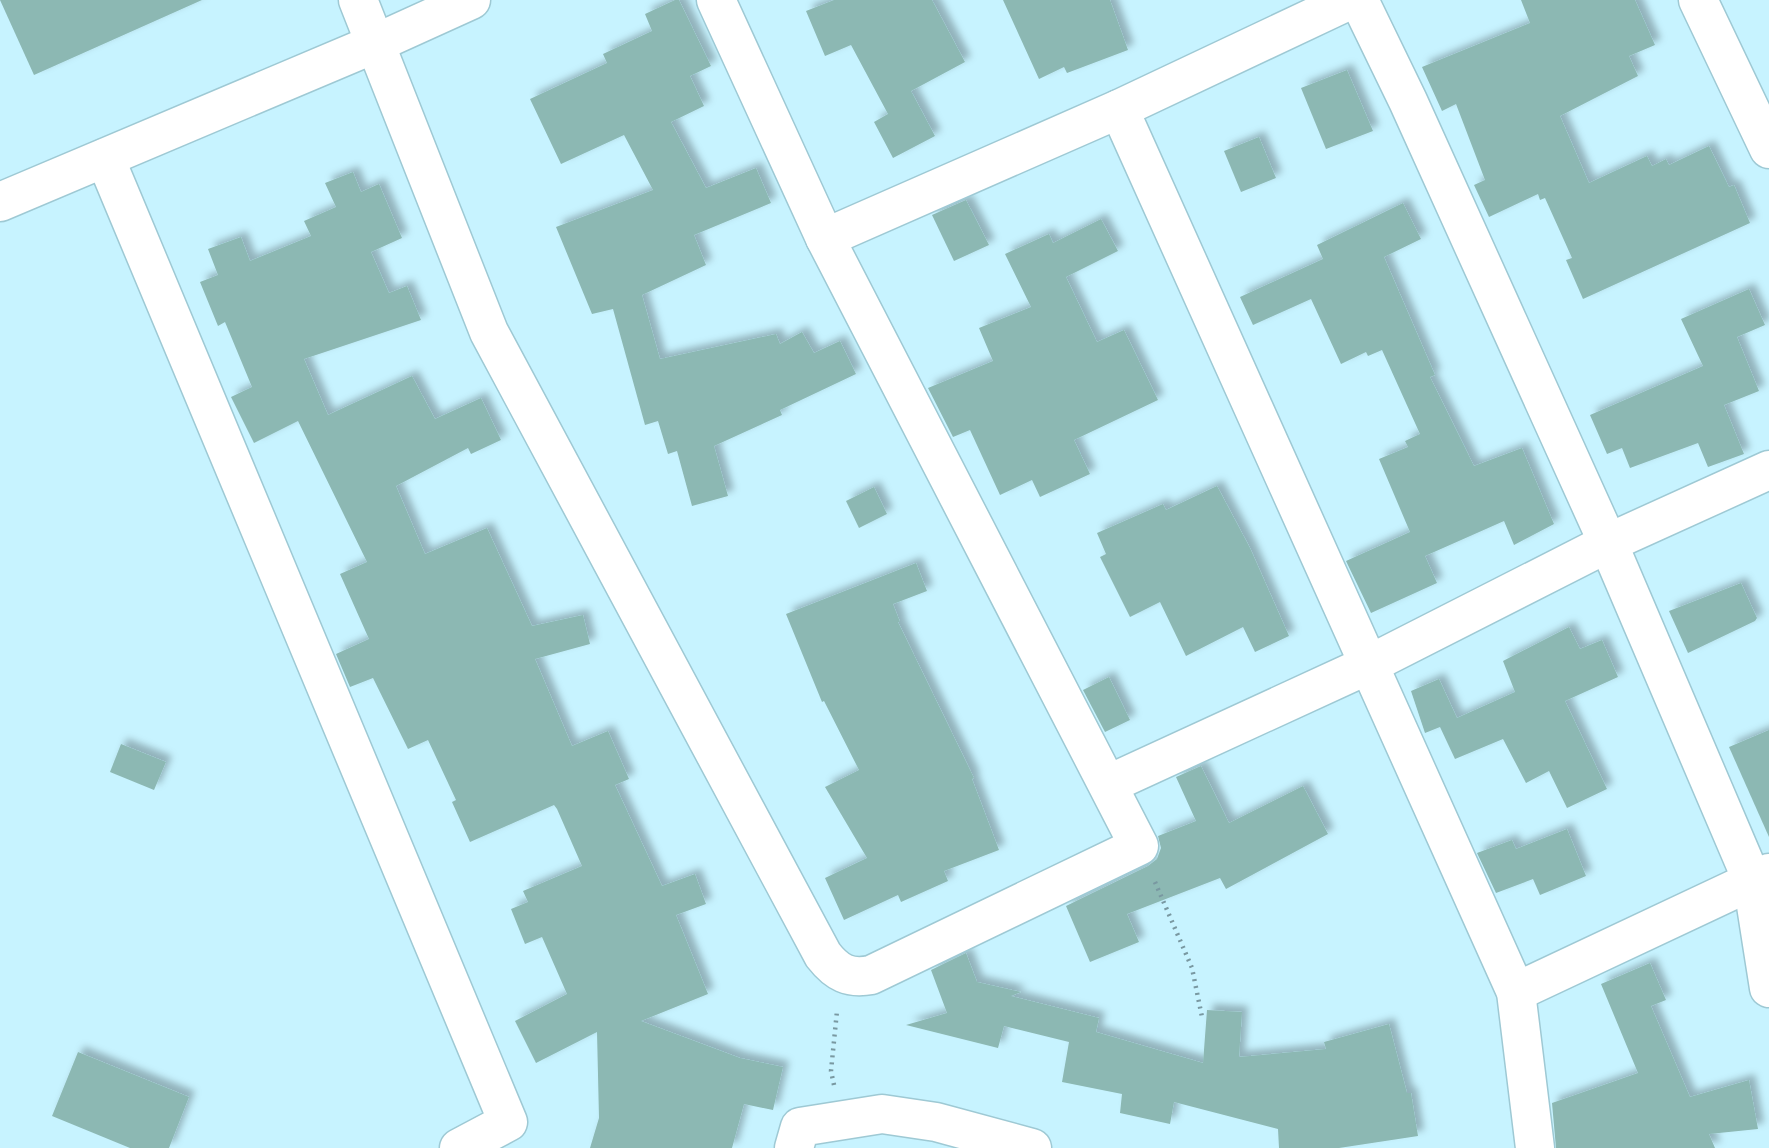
<svg xmlns="http://www.w3.org/2000/svg" width="1769" height="1148" viewBox="0 0 1769 1148" font-family="Lato,sans-serif">
<style>
.building{fill:#8cb8b3;filter:url(#shadow)}
.lines{fill:none;stroke-linecap:round;stroke-linejoin:round}
.minor-casing{stroke:#9ec9d4;stroke-width:41}
.path{stroke:#7998a1;stroke-width:4.5;stroke-dasharray:2 5;stroke-linecap:butt}
.minor{stroke:#fff;stroke-width:38}
</style>
<defs>
<filter id="shadow"><feDropShadow dx="6" dy="-6" stdDeviation="3.5" flood-color="#0004"/></filter>
</defs>
<rect width="100%" height="100%" fill="#c7f3ff"/>
<g class="building">
<path d="M0,0H202L34,75Z"/>
<path d="M675,0H679L711,66L690,76L704,106L671,122L706,188L756,168L771,203L694,235L706,265L642,295L660,359L776,334L780,344L802,332L814,353L840,341L856,374L780,410L782,415L714,446L728,496L692,506L677,451L668,454L658,421L645,425L613,309L592,314L556,227L653,190L624,135L561,164L530,99L607,63L603,54L652,31L645,14Z"/>
<path d="M834,0H932L965,62L911,91L935,136L893,158L874,122L888,114L851,45L825,56L806,11Z"/>
<path d="M1003,0H1110L1128,50L1067,73L1064,67L1039,79Z"/>
<path d="M1521,0H1635L1655,45L1629,56L1638,76L1560,116L1589,183L1647,156L1652,166L1666,159L1669,165L1709,146L1729,187L1734,185L1750,223L1583,299L1566,260L1572,258L1545,198L1540,200L1538,194L1489,217L1474,185L1485,180L1456,104L1442,111L1422,67L1530,23Z"/>
<path d="M1347,70L1373,131L1326,149L1301,88Z"/>
<path d="M1259,137L1276,178L1241,192L1224,151Z"/>
<path d="M353,172L361,192L379,184L402,238L371,252L389,293L407,286L421,320L304,359L328,415L412,376L435,419L481,398L501,440L471,454L468,448L396,486L425,554L487,528L532,626L583,615L590,644L535,659L572,746L608,731L629,779L615,785L662,886L695,874L706,904L676,915L708,994L641,1021L740,1058L783,1067L773,1110L744,1104L732,1148H590L599,1118L597,1032L536,1063L515,1021L567,994L542,937L525,944L511,909L528,902L523,891L582,866L557,809L554,805L470,842L452,802L456,800L428,740L408,749L373,678L350,687L336,654L369,639L340,574L367,562L298,421L254,443L231,397L252,387L225,322L218,326L200,282L218,275L208,249L241,237L250,261L311,236L304,221L336,207L325,183Z"/>
<path d="M966,200L989,245L954,261L932,215Z"/>
<path d="M1403,203L1421,239L1384,257L1435,375L1430,377L1474,466L1522,448L1554,524L1514,545L1504,521L1425,556L1437,583L1371,613L1346,561L1410,532L1379,459L1408,447L1405,441L1420,434L1382,350L1368,356L1366,352L1341,364L1311,299L1253,325L1240,297L1323,259L1317,245Z"/>
<path d="M1101,219L1118,251L1066,277L1097,342L1124,330L1158,400L1074,440L1090,474L1040,497L1032,480L1000,495L970,430L953,437L928,388L993,361L979,328L1031,307L1005,254L1049,234L1053,243Z"/>
<path d="M1749,289L1765,325L1737,337L1759,391L1724,405L1744,454L1708,467L1698,443L1630,468L1622,448L1607,454L1590,415L1703,366L1681,319Z"/>
<path d="M1217,486L1250,548L1289,636L1255,652L1243,627L1186,656L1160,602L1130,617L1100,557L1106,554L1097,533L1163,504L1166,510Z"/>
<path d="M874,487L887,514L859,528L846,501Z"/>
<path d="M916,563L927,591L893,604L900,622H898L974,778L972,779L999,850L944,871L948,881L901,902L898,895L844,920L825,878L867,858L825,787L859,770L824,701L822,702L786,614Z"/>
<path d="M1741,583L1757,618L1755,621L1688,653L1669,611Z"/>
<path d="M1569,627L1580,649L1602,640L1618,677L1565,701L1607,789L1567,808L1549,771L1526,783L1503,739L1455,759L1440,727L1425,733L1411,691L1439,679L1457,718L1515,692L1503,661Z"/>
<path d="M1109,677L1130,720L1105,732L1083,690Z"/>
<path d="M1769,730V837L1729,747Z"/>
<path d="M121,744L166,762L154,790L110,772Z"/>
<path d="M1201,766L1229,823L1303,786L1328,834L1226,889L1220,878L1127,914L1139,942L1090,962L1066,906L1148,866L1157,859L1161,848L1158,836L1196,821L1176,777Z"/>
<path d="M1567,829L1586,876L1540,895L1533,879L1496,893L1477,853L1512,840L1516,849Z"/>
<path d="M966,953L977,982L1021,992L1011,996L1099,1018L1096,1032L1203,1063L1207,1010L1242,1012L1239,1057L1326,1049L1324,1042L1389,1024L1407,1093H1411L1418,1136L1339,1148H1279L1278,1129L1174,1102L1170,1124L1120,1113L1122,1094L1062,1082L1069,1042L1004,1026L998,1048L906,1025L947,1013L931,970Z"/>
<path d="M1650,963L1666,1000L1651,1006L1690,1097L1749,1080L1758,1129L1709,1134L1715,1148H1556L1552,1103L1638,1073L1601,984Z"/>
<path d="M78,1052L189,1097L169,1148H130L52,1116Z"/>
</g>
<g class="lines">
<defs>
<g id="minor">
<path d="M358,0L489,332L823,955C837,973 849,979 871,975L1139,846L825,238L716,0"/>
<path d="M1359,0L1408,101L1608,543L1752,880L1769,988"/>
<path d="M1698,0L1769,149"/>
<path d="M1119,109L1516,992L1535,1148"/>
<path d="M105,158L508,1122L459,1148"/>
<path d="M0,202L374,44L471,0"/>
<path d="M825,238L1119,109L1350,0"/>
<path d="M1109,784L1370,664L1608,543L1769,470"/>
<path d="M1516,992L1769,873"/>
<path d="M794,1148L800,1127L882,1114L936,1122L1032,1148"/>
</g>
</defs>
<use href="#minor" class="minor-casing"/>
<g class="path">
<path d="M1155,882L1192,968L1202,1017"/>
<path d="M834,1085L831,1071L837,1011"/>
</g>
<use href="#minor" class="minor"/>
</g>
</svg>
